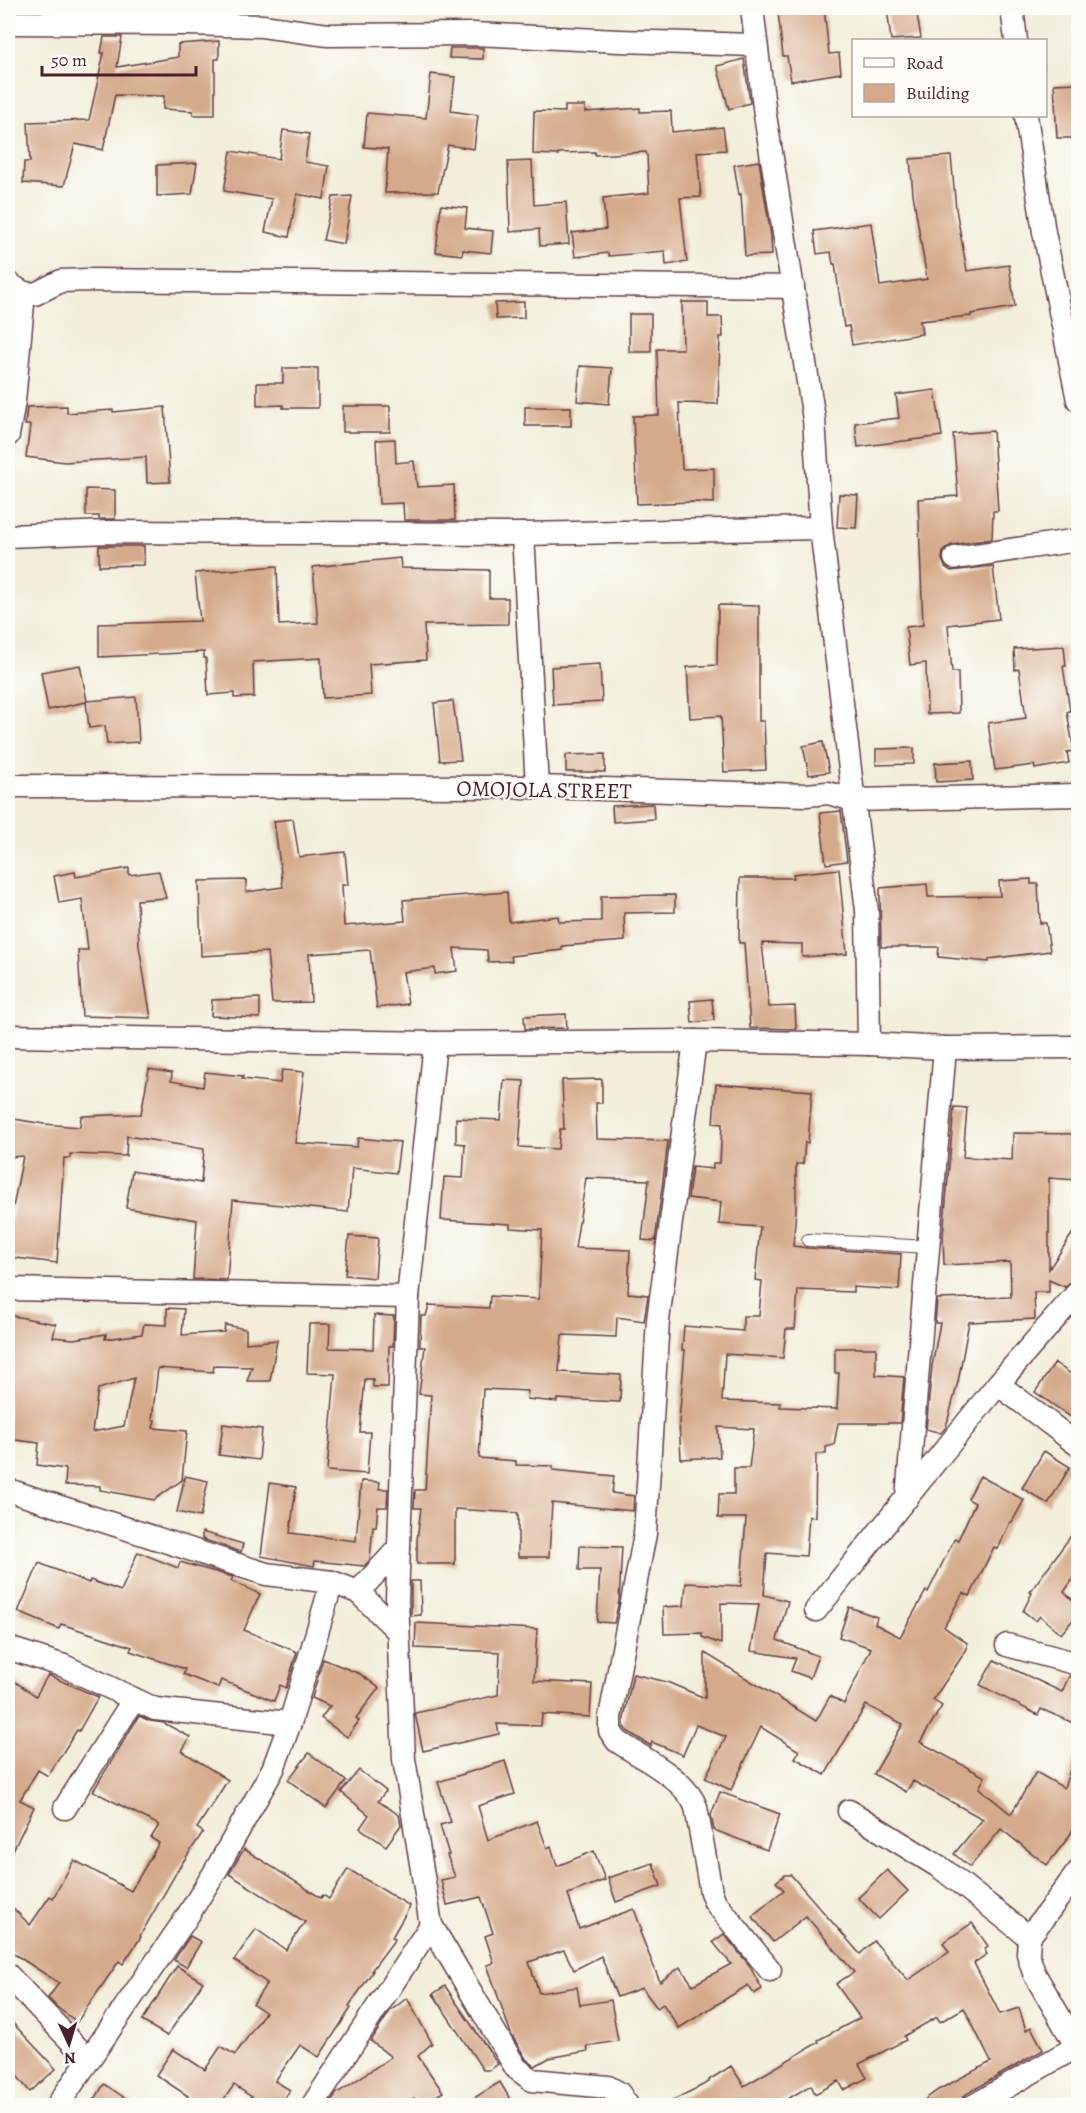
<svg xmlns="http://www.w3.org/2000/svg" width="1086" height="2113" viewBox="0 0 1086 2113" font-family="Alegreya,serif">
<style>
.building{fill:#d5aa8b;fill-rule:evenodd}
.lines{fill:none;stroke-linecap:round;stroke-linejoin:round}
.lane-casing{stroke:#633e45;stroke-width:14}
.street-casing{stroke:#633e45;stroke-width:25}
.lane{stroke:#fff;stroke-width:12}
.street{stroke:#fff;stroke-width:22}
.labels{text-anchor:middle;stroke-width:4.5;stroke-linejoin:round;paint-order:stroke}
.street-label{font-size:22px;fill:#4a1f2b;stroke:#fdfcf7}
</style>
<rect width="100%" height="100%" fill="#fdfcf7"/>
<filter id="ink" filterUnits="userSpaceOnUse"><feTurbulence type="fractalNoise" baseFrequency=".0167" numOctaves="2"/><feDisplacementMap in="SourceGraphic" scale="12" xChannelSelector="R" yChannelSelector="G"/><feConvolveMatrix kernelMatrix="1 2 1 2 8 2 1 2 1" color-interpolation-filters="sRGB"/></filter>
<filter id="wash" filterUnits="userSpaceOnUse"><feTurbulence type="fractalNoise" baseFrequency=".008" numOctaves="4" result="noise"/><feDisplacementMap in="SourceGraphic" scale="24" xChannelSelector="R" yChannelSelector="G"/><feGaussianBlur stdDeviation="1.35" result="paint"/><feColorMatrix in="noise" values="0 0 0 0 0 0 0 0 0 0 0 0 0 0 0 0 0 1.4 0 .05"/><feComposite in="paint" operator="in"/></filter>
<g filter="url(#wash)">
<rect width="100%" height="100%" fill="#f2eeda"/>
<g id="blocks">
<g class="building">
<path d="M824,8L829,54L839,53L841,73L791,81L787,56H783L778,12Z"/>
<path d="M887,8H916L921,38L891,40Z"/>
<path d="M104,37H122L117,67L178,57V44L219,41V59H215V115H193V111L163,109L164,96L115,95L103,150L75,144L64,186L23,183L24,162H30L28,122L89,120L104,53H101Z"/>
<path d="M450,48H483V59L449,58Z"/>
<path d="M744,59L750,103L729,109L717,66Z"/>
<path d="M431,74L455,77L451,111L478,115L474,149L448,145L438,192L385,193L388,149L364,147L367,113L426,118Z"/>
<path d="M1078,83V138H1057L1054,84Z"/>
<path d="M565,106H585V112L640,108V112L671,111L672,132L723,127L726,150L697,152L701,197L680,198L687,262L666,265L665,251L609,256L608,253L575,257L572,233L606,229L603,198L649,193L647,156L646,152L595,155V152L558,153V155L533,154L534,111L565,112Z"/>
<path d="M283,130L309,134L305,162L329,166L324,199L297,194L289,237L265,232L272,199L224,191L231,151L279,159Z"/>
<path d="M951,156L956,209L967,271L1009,265L1015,307L971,314V316L920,321L922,334L852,345L849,326L844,327L835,264H833L831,252L817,254L814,231L871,223L880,286L927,279L913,194L910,159Z"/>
<path d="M532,161L534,205L566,202L569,244L540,246L539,229L510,232L508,162Z"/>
<path d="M759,161L771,236L772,255L745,256L741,194L739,195L734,165Z"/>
<path d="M197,163L192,194L157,196V165Z"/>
<path d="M352,196L344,244L323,240L333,197Z"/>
<path d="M441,205L467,208L465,228L493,231L491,253L463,250L462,255L436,252Z"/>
<path d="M524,302V318L496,319L495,303Z"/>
<path d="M682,302H708V317H722L723,337H720L718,404L679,403L682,469L714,468V503L693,502L637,504L633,416L659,415L657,349H683Z"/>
<rect x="629" y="314" width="22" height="38"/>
<path d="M580,366L612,368L609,404L577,401Z"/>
<path d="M283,368H318V408H283V405L257,406V383H283Z"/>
<path d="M935,390L942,436L858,447L855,423L899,418L896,395Z"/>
<path d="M67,406V413L113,410V412L165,407L170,482L147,483L146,457L65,462L26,457L30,425H25L27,407Z"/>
<rect x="343" y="406" width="47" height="26"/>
<rect x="525" y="407" width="46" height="19"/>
<path d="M993,431L998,511H993L992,539L952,545L946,548L943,552L942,559L945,567L951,571L993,566L999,619L948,625L952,672H958L959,713L927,714L926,663L910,665L906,627L923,625L918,499L958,496L953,434Z"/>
<path d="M395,439L396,463L414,461L417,487L454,485L455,520H404L403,503L379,504L376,440Z"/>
<path d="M86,489L115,490V519H99V516H86Z"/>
<path d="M839,494L858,495L856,528L837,527Z"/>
<path d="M99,546H144V565L99,566Z"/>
<path d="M400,558L401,568L489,570V598H508V624L424,625L426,660L369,664L371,695L323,698L321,658L253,662L254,697L234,698V693L208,695L206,658H204V652L99,657V624L200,621L195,573L277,566L279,625L318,623L313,567Z"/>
<path d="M718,605L759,606V721H764L766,770L724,772L721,716L690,718L687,667L717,665Z"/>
<path d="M1064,646L1066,666H1063L1070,711L1067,712L1074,751L1067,752L1069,763L1035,769L1034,765L995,770L988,723L1026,718L1019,669L1015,670L1014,649Z"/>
<path d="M600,664L602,702L553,705L551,667Z"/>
<path d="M80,665L87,701L136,697L139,742L107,744L105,726L89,728L86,702L48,710L41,672Z"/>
<path d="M453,701L461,760L440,761L434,703Z"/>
<path d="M823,742L829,772L809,775L803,746Z"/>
<path d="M914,748V764L876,765V749Z"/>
<path d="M605,754V772H566V755Z"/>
<path d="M972,761L973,780L936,782L935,763Z"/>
<path d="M653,804L654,819L613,822L612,806Z"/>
<path d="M841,811L847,861L826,864L820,813Z"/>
<path d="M293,819L299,857L345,852L348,885H342L344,926L405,921L403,900L507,892L509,922L558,916L559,922L601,921V896L675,895V912L624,913L625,941L562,946V950L511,956L512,961L488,962L487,950L454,948L457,971L435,974V968L403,972L408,1004L377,1008L370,950L309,954L311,1002L272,1003L267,952L201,956L199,881L246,880V892L283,887L274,821Z"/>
<path d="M129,868V875L159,871L166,898L137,900L139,946L151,1018L82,1016L78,950H88L82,899L59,903L54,876L75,872L76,877Z"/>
<path d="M839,869L847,954L802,957V944L762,943L769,1007L795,1006L796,1029L750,1028L744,943H739L740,878H794L793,874Z"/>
<path d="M1031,879V884H1038L1040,923H1046L1050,951L989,959V962L938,957L939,947H881L880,888L927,884L928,897L1000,896L999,881Z"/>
<path d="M260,998V1018L211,1016L212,1000Z"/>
<path d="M712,999L714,1020L692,1023L690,1001Z"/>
<path d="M566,1014L567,1028L525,1029L524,1016Z"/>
<path d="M149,1069L172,1073L171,1081L203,1087L205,1072L243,1076L242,1079L280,1083L282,1070L304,1072L295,1143L357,1147L358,1138L400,1142L396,1173L352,1168L348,1212L233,1200L227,1280L193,1279L197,1220L126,1208L132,1171L201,1183L204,1149L127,1136L126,1156L70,1154V1158H64L57,1263L8,1257V1233L23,1156L8,1157V1118L44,1124L80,1127L81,1116L141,1114Z"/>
<path d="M602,1079V1103H596L597,1139L668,1141L655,1241L642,1240L649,1180L586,1178L575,1248L630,1250L628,1293L648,1295L644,1321L617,1317L616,1337L562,1335L559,1372L621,1375L620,1402L557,1399V1402L527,1399L528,1391L483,1389L479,1458L516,1461V1465L553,1466V1470L614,1476L612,1493L634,1496L633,1511L552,1503L549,1557H518V1513L455,1509V1564H417V1540L421,1508H414L415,1490H425L431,1395L419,1394L425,1347H420L421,1316H426L429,1305L489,1308L490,1296L538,1299L539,1295L542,1230L510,1228V1224L441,1220L444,1177L463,1178L465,1144L456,1143V1118L501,1120L504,1080L524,1081L519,1147L558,1149L560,1129H564L562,1080Z"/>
<path d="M716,1084L812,1091L808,1143L805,1142L803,1164H796V1210L793,1246L808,1248L901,1254L899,1290L853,1287V1292L798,1290L795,1329H786L783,1358L725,1354L722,1401L780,1403V1407L837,1409L839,1373H835V1348H876V1375L904,1377L900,1423H838L834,1445L826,1447V1454H816L815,1517L809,1516L806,1556L767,1553L764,1595L788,1601L777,1640L818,1656L810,1678L791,1671L796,1658L751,1651L759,1604L721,1603V1644L702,1637V1633L664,1634L663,1607L684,1606L686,1583L741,1586L746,1518H718L719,1494H734V1468H749L754,1429L718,1427L720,1457L681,1459L679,1422L685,1350H682L684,1326L743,1331V1316H759L762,1281L755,1280L760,1227L719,1224L721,1202L688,1198L692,1167L713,1169V1163H720L722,1124L713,1123Z"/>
<path d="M954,1107L967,1108L963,1157L1012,1160L1013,1133L1078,1134V1180L1049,1178V1269L1078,1225V1267L1073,1279L1065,1287L1049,1280V1292H1034L1035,1319L969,1322L958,1382L946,1427L941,1433L926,1429L932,1366L940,1323H935L937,1299L1011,1297L1010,1262L944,1265L943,1236Z"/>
<path d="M349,1236L378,1238L375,1278L345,1275Z"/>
<path d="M167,1308L184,1309L182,1335L224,1332L225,1325L246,1329V1343L277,1340L270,1381H247L252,1367L214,1366L213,1372L158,1368L152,1420H155L153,1428L187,1431L182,1480L154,1500L100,1490V1486L65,1485L66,1469L37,1465L39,1443L8,1439V1315L56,1324L53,1337L74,1339L106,1334L105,1339L142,1334L144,1324L167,1325ZM134,1378L124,1426L92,1432L98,1389Z"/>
<path d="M374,1315L394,1316L393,1346H389L388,1387H373V1379H365L360,1432H370L367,1474L327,1471L335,1374L307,1373L309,1324H330L329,1348L373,1349Z"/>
<path d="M1055,1363L1078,1379V1422L1035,1392Z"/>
<path d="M223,1424L262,1429L259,1460L219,1455Z"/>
<path d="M1044,1451L1070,1467L1048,1504L1022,1488Z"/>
<path d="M185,1476L208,1481L200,1517L177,1512Z"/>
<path d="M980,1476L1024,1500L1012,1522H1010L998,1549L994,1547L970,1596L963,1593L944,1627L967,1643V1649L933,1700L942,1706L920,1742L985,1777L979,1788L1011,1814L1036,1772L1064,1788L1075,1753H1078V1821L1068,1838L1047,1865L1001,1829L970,1867L954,1854L983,1819L913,1781L906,1792L874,1774L903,1724L866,1705L825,1775L795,1758L799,1751L761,1727L731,1790L705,1778L726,1737L696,1725L683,1755L652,1742L651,1746L627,1731L624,1727V1718L633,1674L667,1682L705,1698V1653L816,1721L830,1696L844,1704L871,1648L839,1637L849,1607L877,1617L875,1624L900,1637L926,1591L928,1592L955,1538L958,1540L975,1503L968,1499Z"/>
<path d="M361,1481L380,1482L379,1489H388L387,1507H378L376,1527L373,1526L370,1560L364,1566L315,1561L314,1566L261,1556L270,1483L296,1487L290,1533L356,1541Z"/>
<path d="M1078,1526V1572L1064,1592L1078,1605V1614L1061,1634L1040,1616L1036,1621L1023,1611L1032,1593L1030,1592Z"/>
<path d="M202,1532L243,1544L241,1552L202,1539Z"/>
<path d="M580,1546L622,1547L619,1601L614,1623L597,1622L600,1570H579Z"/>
<path d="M138,1552L178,1568L180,1562L233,1577L231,1581L260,1594L244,1630L297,1652L286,1688L280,1685L274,1701L221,1680L218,1688L183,1674L185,1669L130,1651L132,1647L61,1624L59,1629L18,1612L39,1563L89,1583L90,1580L121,1591Z"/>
<path d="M411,1581H420L421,1615L411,1616Z"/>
<path d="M416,1623L537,1629L534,1681L592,1684L590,1717L542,1714L541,1726L497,1724L499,1734L423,1751L415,1713L498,1695L500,1652L415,1648Z"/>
<path d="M323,1659L360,1674L379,1688L356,1718L359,1721L347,1737L321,1718L330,1706L312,1698Z"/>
<path d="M994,1660L1062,1692L1069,1676L1078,1677V1725L1041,1709L1038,1715L980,1685Z"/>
<path d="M48,1675L98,1697L79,1731L77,1730L48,1776L38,1770L20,1800L34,1807L8,1861V1677L36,1696Z"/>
<path d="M139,1716L150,1721L164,1723L190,1737L182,1751L228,1780L197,1828L203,1832L179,1868L140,1936L141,1937L123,1964L119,1961L77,2022L58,2008L48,1998L59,1983L8,1950V1903L30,1925L50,1896L53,1898L74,1860L131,1891L159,1843L151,1838L159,1825L93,1791Z"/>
<path d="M309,1753L346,1781L326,1808L288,1780Z"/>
<path d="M505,1761L515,1794L478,1806L488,1840L537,1821L547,1848L551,1846L557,1866L594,1851L605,1880L568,1894L579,1929L634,1909L642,1931L640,1932L660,1982L680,1967L693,1985L731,1964L713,1942L724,1934L749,1965L762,1989L754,1994L748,1985L679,2028L663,2004L657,2008L642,1988L617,1997L601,1956L574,1970L564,1950L529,1962L539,1993L577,1987L580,2005L611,2000L618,2041L587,2046L588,2051L549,2058L535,2066L526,2059L511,2034L487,1965L494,1963L485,1936L493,1933L481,1897L447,1905L441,1880L455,1877L447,1855H449L440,1825L451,1822L438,1782Z"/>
<path d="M359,1770L386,1791L378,1801L399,1815L401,1825L386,1846L360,1828L369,1815L341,1792Z"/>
<path d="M720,1792L780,1814L767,1850L714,1830L711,1815Z"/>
<path d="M244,1849L321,1898L323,1895L329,1899L348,1869L410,1906L392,1937L395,1939L371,1971H373L349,2006L351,2008L319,2057L300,2045L275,2081L290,2090L280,2106H265L234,2085L219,2106H181L188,2096L156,2075L173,2049L205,2070L221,2046L235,2055L265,2012L253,2004L267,1983L234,1960L256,1929L286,1950L305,1922L229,1874Z"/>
<path d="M653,1863L661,1886L616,1902L608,1878Z"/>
<path d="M887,1870L908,1891L879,1919L858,1898Z"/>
<path d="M785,1875H791L860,1954L874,1941L908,1980L949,1952L943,1943L972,1923L988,1946L984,1949L987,1954L974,1963L1000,2014L1019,2008L1026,2030L1031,2027L1043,2050L966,2094L962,2099L960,2106H916L938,2090L991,2062L964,2008L940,2022L937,2017L904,2036L906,2040L859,2064L867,2078L844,2090L839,2081L815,2094L811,2085L776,2106H661L709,2082V2080L731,2066L744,2086L819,2042L818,2040L860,2018L836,1984L854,1972L806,1916L773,1942L752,1916L784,1890L776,1882Z"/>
<path d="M190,1936L201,1942L186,1967L174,1960Z"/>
<path d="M177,1966L203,1982L167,2036L142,2021Z"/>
<path d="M445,1986L498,2064L490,2070H483L433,1994Z"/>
<path d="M407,1998L432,2043L418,2056L443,2092L420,2106H418L414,2098L403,2106H328L336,2094L391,2057L371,2041L390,2011Z"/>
<path d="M8,2018L56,2069L30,2092L8,2065Z"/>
<path d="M500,2082L514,2106H461Z"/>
<path d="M104,2084L137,2106H91Z"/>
</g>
</g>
</g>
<g filter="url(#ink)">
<use href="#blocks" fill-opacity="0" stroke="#633e45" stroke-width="1.5"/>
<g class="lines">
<defs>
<path id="lane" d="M808,1240L928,1247"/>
<g id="street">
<path d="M752,8L765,115L814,419L821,528L867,911L869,1044"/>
<path d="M1012,8L1016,40"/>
<path d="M8,23L187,24L262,26L328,35L473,34L619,41L756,45"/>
<path d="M1026,116L1044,232L1078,400"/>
<path d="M8,283L24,293L35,294L61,281L88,280L793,287"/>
<path d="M8,435L14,401L24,293"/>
<path d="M523,534L537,787"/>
<path d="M8,536L109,532L523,534L821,528"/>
<path d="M955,558L1078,540"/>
<path d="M8,786L537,787L806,795L828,793L853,800L1078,795"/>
<path d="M8,1036L435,1043L695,1041L869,1044L945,1048L1078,1047"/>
<path d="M695,1041L658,1320L645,1534L610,1717V1731L617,1741C642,1758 686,1779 696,1807L711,1892L715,1902L770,1970"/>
<path d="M435,1043L408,1297L397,1600L404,1759L431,1925L516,2068L532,2080L608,2087L619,2093L628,2106"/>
<path d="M8,1289L408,1297"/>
<path d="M998,1384L1078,1445"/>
<path d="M8,1490L266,1574L332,1582L358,1592L398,1631"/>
<path d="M907,1498L945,1048"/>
<path d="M358,1592L399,1548"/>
<path d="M816,1610L998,1384L1078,1292"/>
<path d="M1007,1645L1078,1664"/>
<path d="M8,1648L64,1666L155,1709L290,1723"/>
<path d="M65,1808L134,1699"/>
<path d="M849,1811L941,1868L1029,1937L1028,1954L1034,1973L1078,2049"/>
<path d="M1029,1937L1078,1872"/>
<path d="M8,1975L89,2060"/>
<path d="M57,2106L185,1920L216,1870L273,1769L290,1723L332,1582"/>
<path d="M312,2106L431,1925"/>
<path d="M973,2106L1076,2047"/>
</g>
</defs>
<use href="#lane" class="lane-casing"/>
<use href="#street" class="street-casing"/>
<use href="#lane" class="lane"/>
<use href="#street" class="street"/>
</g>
</g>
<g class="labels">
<g class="street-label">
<text transform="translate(544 789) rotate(1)" y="8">OMOJOLA STREET</text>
</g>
</g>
<rect width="1086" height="2113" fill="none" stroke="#fdfcf7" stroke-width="30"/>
<rect x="852" y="39" width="195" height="78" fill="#fdfcf7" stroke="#b5a4a5" stroke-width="1.5"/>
<rect x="864" y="58" width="30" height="9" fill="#ffffff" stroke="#b5a4a5" stroke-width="1.5"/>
<text x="906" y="69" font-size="18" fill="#4a1f2b">Road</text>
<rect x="864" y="84" width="30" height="18" fill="#d5aa8b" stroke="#b5a4a5" stroke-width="1.5"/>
<text x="906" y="99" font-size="18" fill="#4a1f2b">Building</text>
<g transform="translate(69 2044) rotate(176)" stroke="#fdfcf7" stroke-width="4.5" paint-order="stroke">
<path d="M0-4.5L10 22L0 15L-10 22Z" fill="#4a1f2b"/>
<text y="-9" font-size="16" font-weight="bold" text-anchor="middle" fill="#4a1f2b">N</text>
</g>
<path d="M42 66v9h154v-9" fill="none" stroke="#4a1f2b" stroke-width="3"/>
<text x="51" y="66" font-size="18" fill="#4a1f2b" stroke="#fdfcf7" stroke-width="4.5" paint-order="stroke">50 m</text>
</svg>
